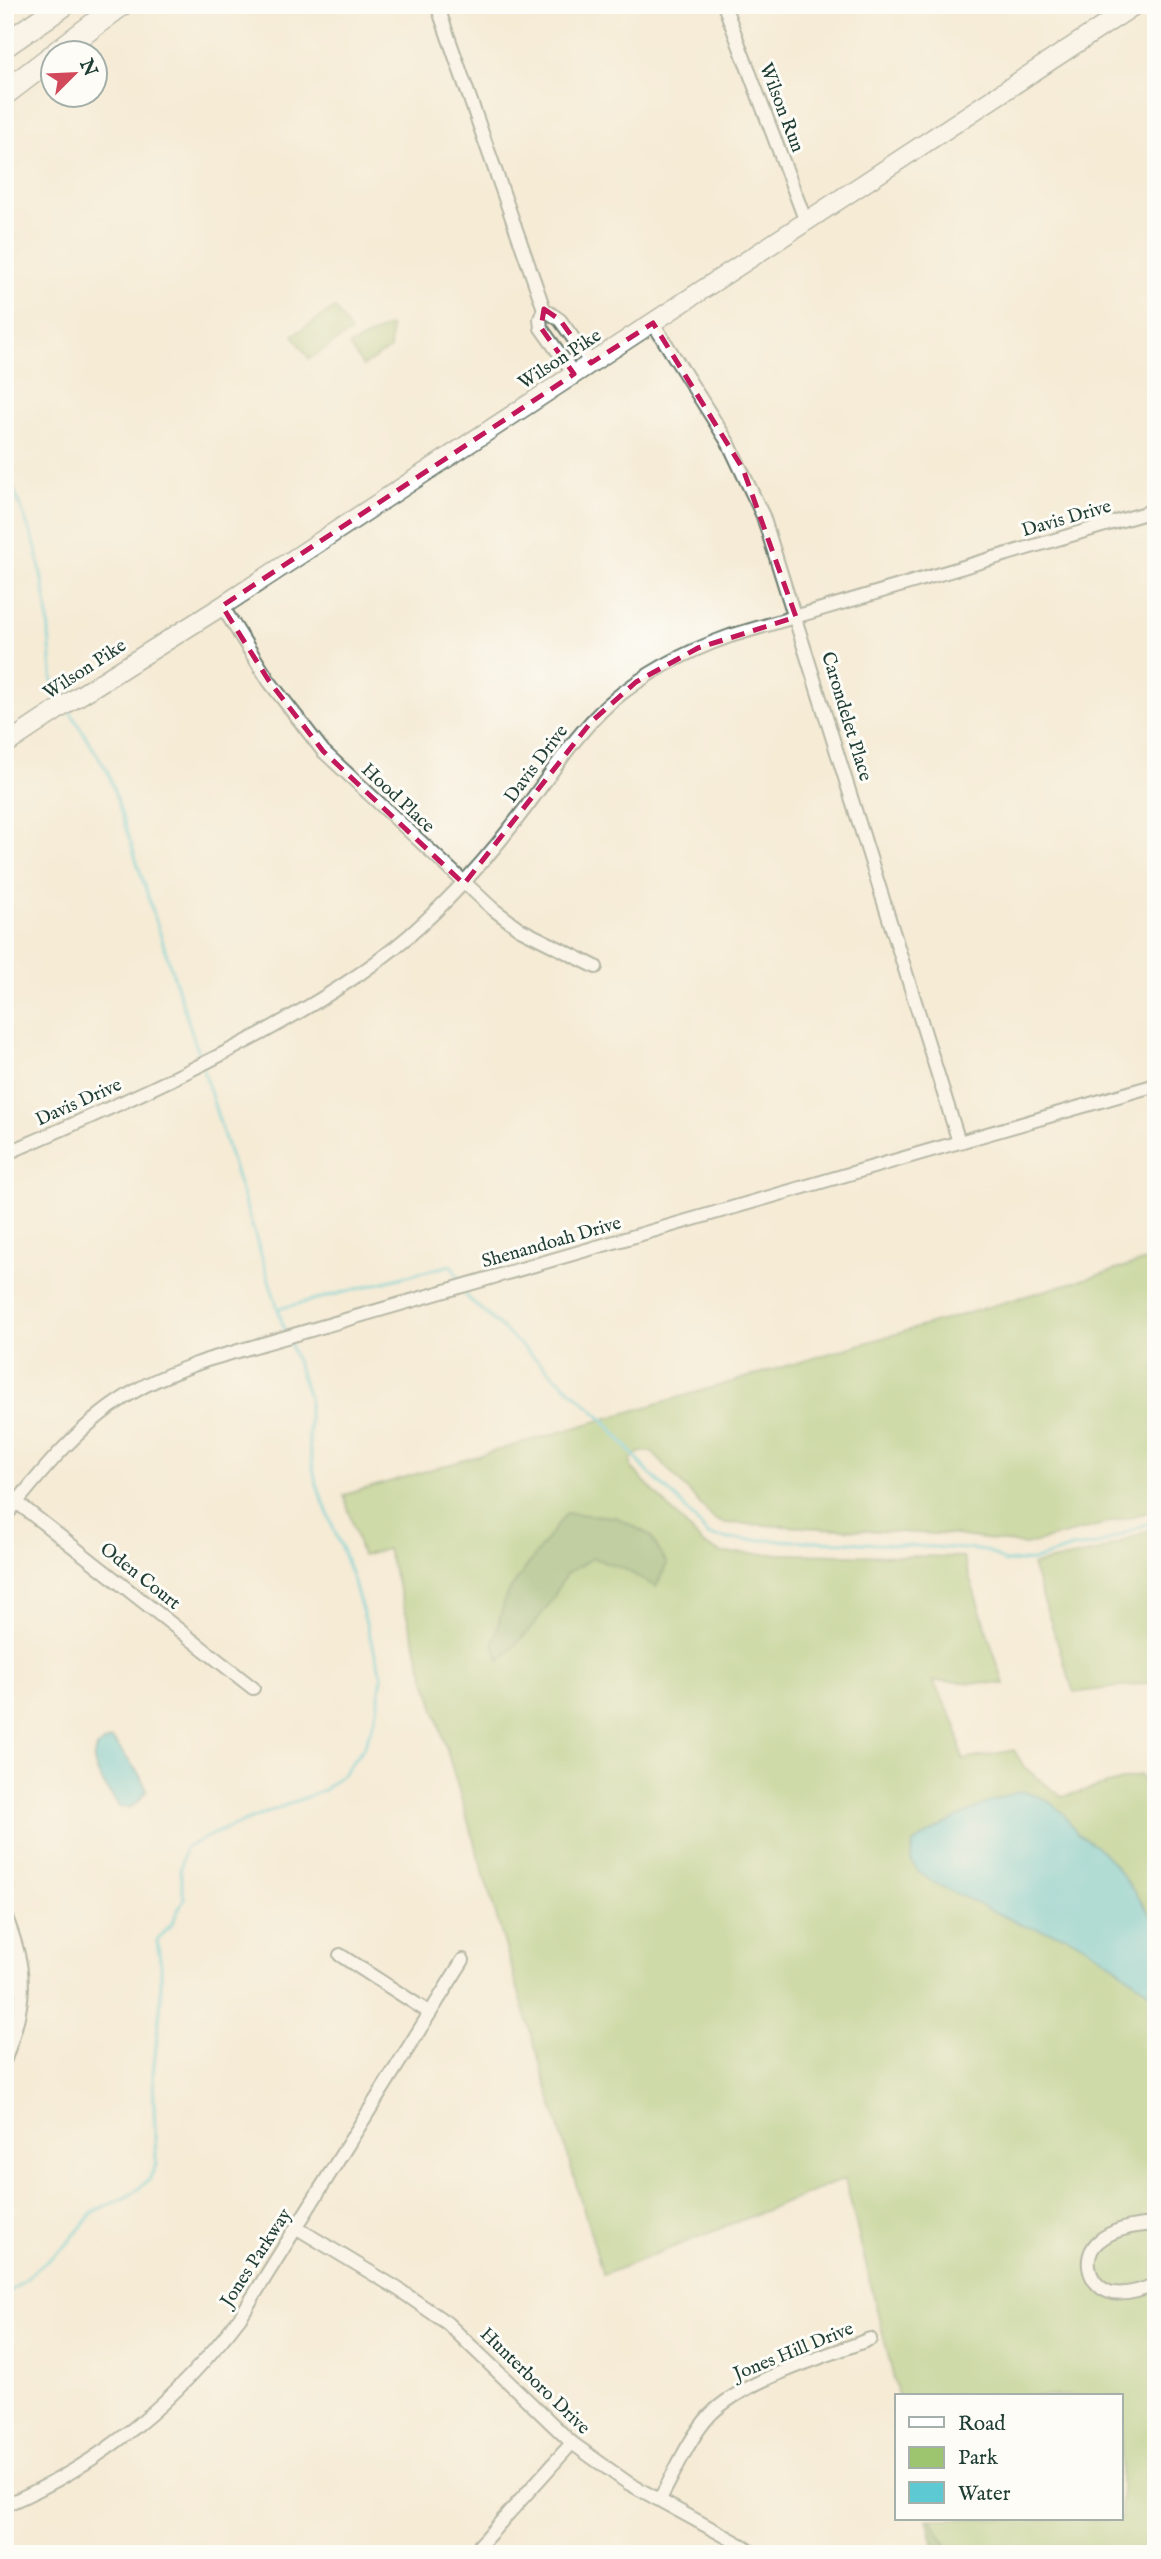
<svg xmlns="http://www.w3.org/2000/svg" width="1161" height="2559" viewBox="0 0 1161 2559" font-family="'IM FELL English',serif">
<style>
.green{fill:#9dc570;stroke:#5e8152;stroke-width:2}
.forest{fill:#7eaa62;stroke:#4e744b;stroke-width:2}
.water{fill:#5dc9d3;stroke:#3e8384;stroke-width:2}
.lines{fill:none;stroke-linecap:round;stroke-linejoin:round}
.stream{stroke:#5dc9d3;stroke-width:3.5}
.street-casing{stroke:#6a7a6d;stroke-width:16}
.secondary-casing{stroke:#6a7a6d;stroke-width:21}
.highway-casing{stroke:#6a7a6d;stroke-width:26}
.street{stroke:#fff;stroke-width:12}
.secondary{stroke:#fff;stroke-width:18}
.highway{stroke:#fff;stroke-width:23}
.marked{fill:none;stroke:#c2185b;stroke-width:5;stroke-dasharray:14 9;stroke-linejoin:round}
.labels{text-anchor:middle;stroke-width:6;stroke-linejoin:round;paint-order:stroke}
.street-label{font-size:19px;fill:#1f3d34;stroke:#fdfcf7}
</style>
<rect width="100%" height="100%" fill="#fdfcf7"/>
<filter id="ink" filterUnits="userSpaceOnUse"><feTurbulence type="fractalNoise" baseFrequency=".0143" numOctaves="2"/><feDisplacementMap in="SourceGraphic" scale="14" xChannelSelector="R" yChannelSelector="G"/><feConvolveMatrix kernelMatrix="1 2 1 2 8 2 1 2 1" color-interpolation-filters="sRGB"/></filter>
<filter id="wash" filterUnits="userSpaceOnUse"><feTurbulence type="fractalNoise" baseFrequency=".00686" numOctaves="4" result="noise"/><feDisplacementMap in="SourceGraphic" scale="28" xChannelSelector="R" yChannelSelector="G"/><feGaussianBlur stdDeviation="1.57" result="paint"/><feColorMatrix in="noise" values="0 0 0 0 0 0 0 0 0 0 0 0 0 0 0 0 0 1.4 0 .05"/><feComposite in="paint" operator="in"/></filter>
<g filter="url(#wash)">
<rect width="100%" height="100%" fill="#f5ebd6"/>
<g class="green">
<path d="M335,308L351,332L309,359L293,335Z"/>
<path d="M389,326L391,327L390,349L363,366L349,346Z"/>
<path d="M1156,1258V1510L1026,1545L955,1535L725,1523L715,1520L653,1453C643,1450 638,1452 631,1460V1467L704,1545L722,1553L963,1557L1004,1684L933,1681L956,1725L963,1760L1014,1750L1024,1767L1062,1797L1140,1775L1156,1804V2554H953L930,2519H1121V2396H898L845,2179L603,2275L387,1549L362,1556L344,1495Z"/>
<path d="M1156,1527V1682L1074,1693L1032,1565L1100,1551Z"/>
</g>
<g class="forest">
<path d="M566,1513L616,1517L650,1535L667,1564L656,1587L622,1568L593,1558L566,1574L551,1602L528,1632L500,1661L493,1644L506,1595Z"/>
<path d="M927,2519H930L953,2554H936Z"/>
</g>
<g class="water">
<path d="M112,1739L139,1774L147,1790L138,1802L130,1808L119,1806C107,1789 73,1749 112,1739Z"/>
<path d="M1022,1791L1045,1799L1062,1812L1078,1834L1096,1845L1113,1863L1156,1922V2001L1148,1991L1102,1956L1068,1936L1024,1926L934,1883L919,1872L911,1861L913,1844C943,1824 986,1800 1022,1791Z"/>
</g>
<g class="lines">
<g class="stream">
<path d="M1150,5L1156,9"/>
<path d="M5,467L36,547L47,607L53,686L63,700"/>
<path d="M69,710L108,772L201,1061"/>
<path d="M464,1289L467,1297L604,1420L647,1471L679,1501L708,1535L728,1539L846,1542L968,1549L987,1551L1005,1562L1035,1560L1072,1548L1097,1545L1156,1520"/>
<path d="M278,1309L451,1265L461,1282"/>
<path d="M5,2296L67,2244L94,2211L129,2196L149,2180L156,2164L153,2074L161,2000V1965L157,1941L172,1923L184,1898L180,1871L185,1848L213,1834L324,1790L344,1773L365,1745L376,1716L382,1677L351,1573L316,1483L309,1446V1397L282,1322L203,1069"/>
</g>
</g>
</g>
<g filter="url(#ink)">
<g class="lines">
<defs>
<g id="street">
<path d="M437,5L544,309"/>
<path d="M724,5L806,222"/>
<path d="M653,323L729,444L763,516L959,1142"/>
<path d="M574,374L541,328L540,319L544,309L560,320L591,363"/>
<path d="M222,606L269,681L323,751L493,909L520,929L596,967"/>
<path d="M5,1154C93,1116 180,1078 264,1032C316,1003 365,974 410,935C454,896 492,853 527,806C553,771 578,731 610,703C646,672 685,652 730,636L1156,510"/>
<path d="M5,1493L253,1688"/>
<path d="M5,1517C43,1469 83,1420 137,1390C159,1377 183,1369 207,1360L1156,1085"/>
<path d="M5,1915C29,1973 26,2000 5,2059"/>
<path d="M340,1955L430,2013"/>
<path d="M1156,2224C1137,2225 1113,2229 1099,2241C1080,2257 1089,2288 1113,2293C1127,2295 1143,2290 1156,2284"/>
<path d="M297,2228L398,2289L447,2323L572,2443L628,2483L745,2547L753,2554"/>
<path d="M660,2499C675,2472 689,2438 710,2415C745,2379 822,2358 870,2339"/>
<path d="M5,2505C103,2464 177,2400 241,2316L463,1960"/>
<path d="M472,2554L572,2443"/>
</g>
<path id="secondary" d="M5,745L71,701L222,606L1135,5"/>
<g id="highway">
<path d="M5,45L63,5"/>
<path d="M58,52L120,5"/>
<path d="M5,93L52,57"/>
</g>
</defs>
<use href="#street" class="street-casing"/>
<use href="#secondary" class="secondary-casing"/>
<use href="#highway" class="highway-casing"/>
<use href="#street" class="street"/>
<use href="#secondary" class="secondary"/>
<use href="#highway" class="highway"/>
</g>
</g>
<path d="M0 0H1161V2559H0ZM544,309L560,320L591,363L653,323L743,469L796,617L698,648L636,682L591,722L464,884L323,751L269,681L222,606L574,374L541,328Z" fill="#f5ebd6" fill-opacity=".55" fill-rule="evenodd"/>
<path class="marked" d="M544,309L560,320L591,363L653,323L743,469L796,617L698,648L636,682L591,722L464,884L323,751L269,681L222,606L574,374L541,328Z"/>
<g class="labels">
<g class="street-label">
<text transform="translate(783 107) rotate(69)" y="7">Wilson Run</text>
<text transform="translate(559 358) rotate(-33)" y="7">Wilson Pike</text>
<text transform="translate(1066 517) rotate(-16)" y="7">Davis Drive</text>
<text transform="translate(84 668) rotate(-33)" y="7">Wilson Pike</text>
<text transform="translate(848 716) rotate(73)" y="7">Carondelet Place</text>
<text transform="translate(535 763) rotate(-53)" y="7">Davis Drive</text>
<text transform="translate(399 797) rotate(43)" y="7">Hood Place</text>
<text transform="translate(78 1101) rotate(-24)" y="7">Davis Drive</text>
<text transform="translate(551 1241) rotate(-16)" y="7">Shenandoah Drive</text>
<text transform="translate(141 1575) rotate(38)" y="7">Oden Court</text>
<text transform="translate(255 2257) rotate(-57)" y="7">Jones Parkway</text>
<text transform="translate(793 2350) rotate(-22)" y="7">Jones Hill Drive</text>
<text transform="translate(536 2380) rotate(44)" y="7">Hunterboro Drive</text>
</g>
</g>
<rect width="1161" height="2559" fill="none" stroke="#fdfcf7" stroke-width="28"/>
<rect x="895" y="2394" width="228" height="126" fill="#fdfcf7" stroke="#a4b0a9" stroke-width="2"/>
<rect x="909" y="2417" width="35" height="10" fill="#ffffff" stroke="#a4b0a9" stroke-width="2"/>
<text x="958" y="2430" font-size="21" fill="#1f3d34">Road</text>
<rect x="909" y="2447" width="35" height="21" fill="#9dc570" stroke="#a4b0a9" stroke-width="2"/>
<text x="958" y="2464" font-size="21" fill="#1f3d34">Park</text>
<rect x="909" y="2482" width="35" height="21" fill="#5dc9d3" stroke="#a4b0a9" stroke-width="2"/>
<text x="958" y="2500" font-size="21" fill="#1f3d34">Water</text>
<g transform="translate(74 74) rotate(66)"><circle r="33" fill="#fdfcf7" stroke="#a4b0a9" stroke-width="2"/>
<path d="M0-5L12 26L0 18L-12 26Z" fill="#d1495b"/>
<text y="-10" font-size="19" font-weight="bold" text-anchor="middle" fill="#1f3d34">N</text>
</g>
</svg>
